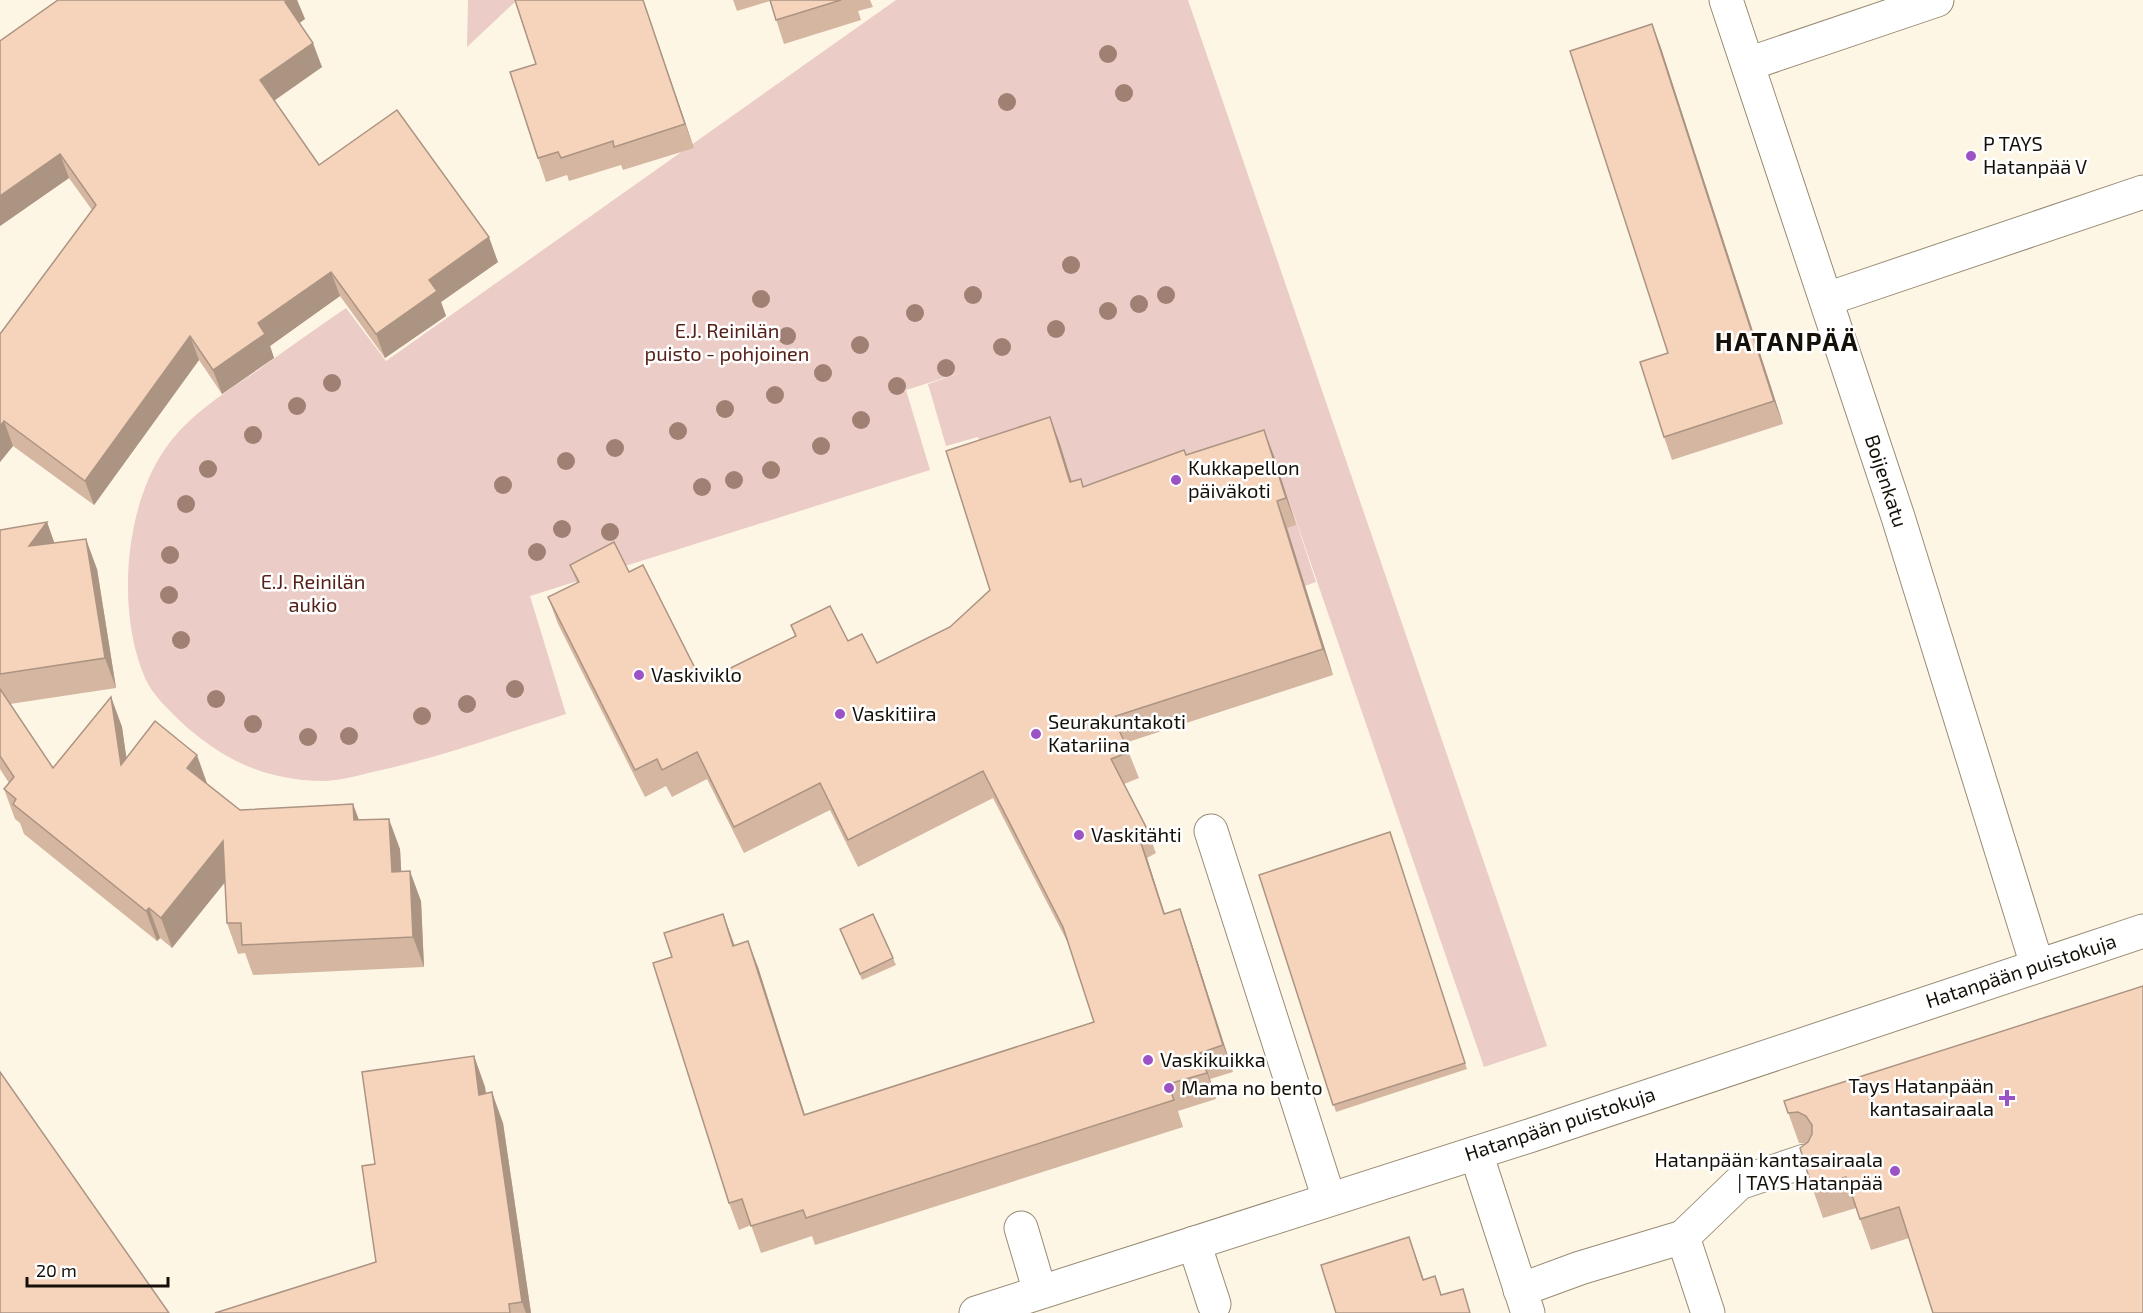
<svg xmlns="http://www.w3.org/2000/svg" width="2143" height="1313" viewBox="0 0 2143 1313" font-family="'Exo 2',sans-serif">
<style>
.green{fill:#ebccc6}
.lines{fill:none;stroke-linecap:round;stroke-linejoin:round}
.minor-casing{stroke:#988b73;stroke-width:35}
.minor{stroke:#fff;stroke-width:33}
.tree{fill:#a18074}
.wall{fill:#d4b6a1}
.shaded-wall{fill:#ac9483}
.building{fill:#f6d4bb;stroke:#ac9483;stroke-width:1.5}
.poi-dot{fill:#9b52c5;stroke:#fff;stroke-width:2}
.labels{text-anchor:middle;stroke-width:5;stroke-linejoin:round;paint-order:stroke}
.poi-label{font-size:20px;fill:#151108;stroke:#fff;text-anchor:start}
.park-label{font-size:20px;fill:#552018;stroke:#fff}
.street-label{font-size:20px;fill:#151108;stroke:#fff}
.district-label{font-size:26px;font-weight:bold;letter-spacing:1.5px;fill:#151108;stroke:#fff}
</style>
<rect width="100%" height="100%" fill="#fef6e5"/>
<g class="green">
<path d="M468,0H517L467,47Z"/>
<path d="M896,0H1188L1547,1046L1484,1067L1288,497L1316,582L1305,586L1080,508L1060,444L987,467L978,437L946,446L928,384L966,371L906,390L930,470L530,596L566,714C504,734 441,757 377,771C360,775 339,781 322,781C263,780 221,759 179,720C167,708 153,695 146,680C116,614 124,508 165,449C188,416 221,395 254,373C284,351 315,329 346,308L386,361Z"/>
</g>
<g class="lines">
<defs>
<g id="minor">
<path d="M1726,0L1898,517L2037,965"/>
<path d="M1748,64L1937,0"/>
<path d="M1827,299L2143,192"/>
<path d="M1211,831L1329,1199"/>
<path d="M1476,1153L1528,1313"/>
<path d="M1021,1228L1040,1292"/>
<path d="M1683,1237L1739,1183L1805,1161"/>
<path d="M1194,1243L1214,1304"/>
<path d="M1520,1290L1580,1268L1683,1237L1708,1313"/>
<path d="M976,1313L1532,1135L2143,931"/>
</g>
</defs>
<use href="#minor" class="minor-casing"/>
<use href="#minor" class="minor"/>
</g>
<g class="tree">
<circle cx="1108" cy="54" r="9"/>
<circle cx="1124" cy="93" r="9"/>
<circle cx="1007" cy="102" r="9"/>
<circle cx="1071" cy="265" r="9"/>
<circle cx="973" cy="295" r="9"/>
<circle cx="1166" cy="295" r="9"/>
<circle cx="761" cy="299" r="9"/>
<circle cx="1139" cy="304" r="9"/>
<circle cx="1108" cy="311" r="9"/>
<circle cx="915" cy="313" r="9"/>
<circle cx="1056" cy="329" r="9"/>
<circle cx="787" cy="336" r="9"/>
<circle cx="860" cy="345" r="9"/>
<circle cx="1002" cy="347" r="9"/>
<circle cx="946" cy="368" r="9"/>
<circle cx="823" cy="373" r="9"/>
<circle cx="332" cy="383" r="9"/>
<circle cx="897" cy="386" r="9"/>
<circle cx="775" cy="395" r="9"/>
<circle cx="297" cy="406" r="9"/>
<circle cx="725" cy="409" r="9"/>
<circle cx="861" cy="420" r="9"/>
<circle cx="678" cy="431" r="9"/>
<circle cx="253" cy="435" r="9"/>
<circle cx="821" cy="446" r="9"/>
<circle cx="615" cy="448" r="9"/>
<circle cx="566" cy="461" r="9"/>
<circle cx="208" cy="469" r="9"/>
<circle cx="771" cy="470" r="9"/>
<circle cx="734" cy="480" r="9"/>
<circle cx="503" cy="485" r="9"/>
<circle cx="702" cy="487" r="9"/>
<circle cx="186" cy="504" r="9"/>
<circle cx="562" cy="529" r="9"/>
<circle cx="610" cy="532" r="9"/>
<circle cx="537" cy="552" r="9"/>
<circle cx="170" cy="555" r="9"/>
<circle cx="169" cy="595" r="9"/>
<circle cx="181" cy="640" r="9"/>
<circle cx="515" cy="689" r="9"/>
<circle cx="216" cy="699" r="9"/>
<circle cx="467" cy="704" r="9"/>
<circle cx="422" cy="716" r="9"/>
<circle cx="253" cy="724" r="9"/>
<circle cx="349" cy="736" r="9"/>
<circle cx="308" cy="737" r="9"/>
</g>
<g class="wall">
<path d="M58,0H297L305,19L299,23L322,67L274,101L319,165L498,262L441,302L446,316L385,358L340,296L270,346L274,358L222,394L199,360L94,505L13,446L0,462V334L92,210L69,178L0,226V41Z"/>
<path d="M515,0H643L694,148L623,170L621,165L569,181L567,175L546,182L538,158L536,64Z"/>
<path d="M733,0H870L873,7L858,11L861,20L784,44L770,1L737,11Z"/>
<path d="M1652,24L1661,48L1783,424L1672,460L1664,437L1668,353Z"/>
<path d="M1060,444L1071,481L1084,487L1186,455L1274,456L1296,525L1287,528L1333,675L1125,743L1139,778L1124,784L1146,827L1156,853L1147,858L1165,914L1189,935L1233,1072L1210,1079L1216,1099L1178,1111L1183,1127L815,1245L812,1236L761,1253L751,1225L739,1230L729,1203L734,945L758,967L805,1115L1094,1022L1070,947L993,798L858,867L830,810L744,853L707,779L672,797L666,786L645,797L558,624L548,597L577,583L570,565L629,572L702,682L795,637L791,625L848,641L877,663L950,627L990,590Z"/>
<path d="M47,522L54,543L97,569L116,688L10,704L53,768L111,697L122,727L126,758L207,784L240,810L353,804L359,820L400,849L401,872L421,901L424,967L253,975L245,953L238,954L227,923L225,882L172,948L160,938L157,941L24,834L20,823L15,819L4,789L9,783L0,769V530Z"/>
<path d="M1390,832L1467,1069L1336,1112L1259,875Z"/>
<path d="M840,929L893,958L896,965L862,980Z"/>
<path d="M2143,986L1909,1238L1871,1250L1856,1208L1823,1218L1812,1187L1807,1143H1799L1784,1101Z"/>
<path d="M474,1056L485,1087L486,1094L503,1123L531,1313H215L376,1262L375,1164Z"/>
</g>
<g class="shaded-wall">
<path d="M288,0H297L305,19L294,27L285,2Z"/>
<path d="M643,0L694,148L685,124Z"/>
<path d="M1652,24L1661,48L1783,424L1774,401Z"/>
<path d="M313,43L322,67L269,104L260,80Z"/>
<path d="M60,154L69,178L0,226V196Z"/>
<path d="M489,237L498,262L441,302L446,316L385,358L376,334L429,280Z"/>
<path d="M331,272L340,296L270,346L274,358L222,394L213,370L258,323Z"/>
<path d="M190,336L199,360L94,505L85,481Z"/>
<path d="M1050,417L1060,444L1080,508L1070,482Z"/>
<path d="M4,421L13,446L0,462V426Z"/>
<path d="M1264,430L1274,456L1296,525L1286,498Z"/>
<path d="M1277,501L1287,528L1333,675L1323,649Z"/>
<path d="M47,522L58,553L29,546Z"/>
<path d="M86,539L97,569L116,688L105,658Z"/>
<path d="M111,697L122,727L132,796L121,765Z"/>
<path d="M197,755L208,786L187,768Z"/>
<path d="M353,804L364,834L354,820Z"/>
<path d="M389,819L400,849L403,902L392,872Z"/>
<path d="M1137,831L1147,858L1173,941L1164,914Z"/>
<path d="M223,841L234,871L172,948L161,918Z"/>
<path d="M410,871L421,901L424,967L413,937Z"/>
<path d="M149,908L160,938L157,941L146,911Z"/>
<path d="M1180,909L1189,935L1233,1072L1223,1045Z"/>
<path d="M723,914L733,941L743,972L733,946Z"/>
<path d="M748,941L758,967L813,1141L804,1115Z"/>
<path d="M1200,1053L1210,1079L1216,1099L1207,1073Z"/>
<path d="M474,1056L485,1087L490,1125L479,1095Z"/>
<path d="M492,1092L503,1123L531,1313H526L522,1302Z"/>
<path d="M1409,1237L1420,1268L1434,1311L1423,1280Z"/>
</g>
<g class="building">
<path d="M58,0H288L285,2L313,43L260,80L319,165L397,110L489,237L429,280L437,291L376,334L331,272L258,323L265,334L213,370L190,336L85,481L4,421L0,426V334L96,205L60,154L0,196V41Z"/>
<path d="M515,0H643L685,124L614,147L613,141L561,158L558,152L538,158L510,72L536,64Z"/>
<path d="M770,0H841L776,20Z"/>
<path d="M1652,24L1774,401L1664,437L1640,362L1668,353L1570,51Z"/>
<path d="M1050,417L1070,482L1081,479L1083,487L1184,450L1186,455L1264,430L1286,498L1277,501L1323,649L1113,717L1129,752L1111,759L1146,827L1137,831L1164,914L1180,909L1223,1045L1200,1053L1207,1073L1168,1084L1174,1100L806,1218L803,1210L751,1226L742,1199L729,1203L653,963L672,957L664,933L723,914L733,946L748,941L804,1115L1094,1022L1063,927L983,771L848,840L820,783L734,827L697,752L662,770L657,759L635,770L548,597L579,582L570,565L614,542L629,572L643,565L702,682L796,636L791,625L830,606L848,641L862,634L877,663L950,627L990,590L946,451Z"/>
<path d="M47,522L29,546L86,539L105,658L0,674V530Z"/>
<path d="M0,689L53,768L111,697L121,765L155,721L197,755L187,768L240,810L353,804L354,820L389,819L392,872L410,871L413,937L242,945L241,923H227L223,841L161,918L149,908L146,911L13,804L16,799L4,789L14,777L0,756Z"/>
<path d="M1390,832L1465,1063L1333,1105L1259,875Z"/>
<path d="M873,914L893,958L860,974L840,929Z"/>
<path d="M2143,986V1313H1933L1899,1207L1860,1219L1846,1177L1812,1187L1800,1148L1808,1142L1812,1134V1125L1806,1116L1798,1112L1788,1113L1784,1101Z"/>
<path d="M474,1056L479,1095L492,1092L522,1302L509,1304L510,1313H215L376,1262L362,1166L375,1164L362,1072Z"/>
<path d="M0,1072L169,1313H1L0,1312Z"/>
<path d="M1409,1237L1423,1280L1435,1276L1441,1295L1463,1289L1470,1313H1336L1321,1265Z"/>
</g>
<g class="poi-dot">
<circle cx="1971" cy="156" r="6"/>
<circle cx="1176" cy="480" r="6"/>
<circle cx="639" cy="675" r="6"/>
<circle cx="840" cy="714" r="6"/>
<circle cx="1036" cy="734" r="6"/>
<circle cx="1079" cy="835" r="6"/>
<circle cx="1148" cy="1060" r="6"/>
<circle cx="1169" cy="1088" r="6"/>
<path d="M2004 1089h6v6h6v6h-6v6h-6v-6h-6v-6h6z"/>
<circle cx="1895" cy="1171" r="6"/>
</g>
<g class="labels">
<g class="poi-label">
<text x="1983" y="151">P TAYS<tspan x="1983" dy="23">Hatanpää V</tspan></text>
<text x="1188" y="475">Kukkapellon<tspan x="1188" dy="23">päiväkoti</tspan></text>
<text x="651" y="682">Vaskiviklo</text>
<text x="852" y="721">Vaskitiira</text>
<text x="1048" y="729">Seurakuntakoti<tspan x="1048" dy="23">Katariina</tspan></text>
<text x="1091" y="842">Vaskitähti</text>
<text x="1160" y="1067">Vaskikuikka</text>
<text x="1994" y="1093" text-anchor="end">Tays Hatanpään<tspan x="1994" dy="23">kantasairaala</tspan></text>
<text x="1181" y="1095">Mama no bento</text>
<text x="1883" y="1167" text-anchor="end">Hatanpään kantasairaala<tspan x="1883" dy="23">| TAYS Hatanpää</tspan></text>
</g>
<g class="park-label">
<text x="727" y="338">E.J. Reinilän<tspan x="727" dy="23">puisto - pohjoinen</tspan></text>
<text x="313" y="589">E.J. Reinilän<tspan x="313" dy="23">aukio</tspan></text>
</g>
<g class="street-label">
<text transform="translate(1886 481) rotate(72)" y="7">Boijenkatu</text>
<text transform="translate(2021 971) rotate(-18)" y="7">Hatanpään puistokuja</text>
<text transform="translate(1560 1124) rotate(-18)" y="7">Hatanpään puistokuja</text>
</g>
<g class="district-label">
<text x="1787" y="351">HATANPÄÄ</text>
</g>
</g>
<path d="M27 1277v9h141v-9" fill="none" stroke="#151108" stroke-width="3"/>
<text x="36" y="1277" font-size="18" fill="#151108" stroke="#ffffff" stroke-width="4.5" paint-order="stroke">20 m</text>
</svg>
